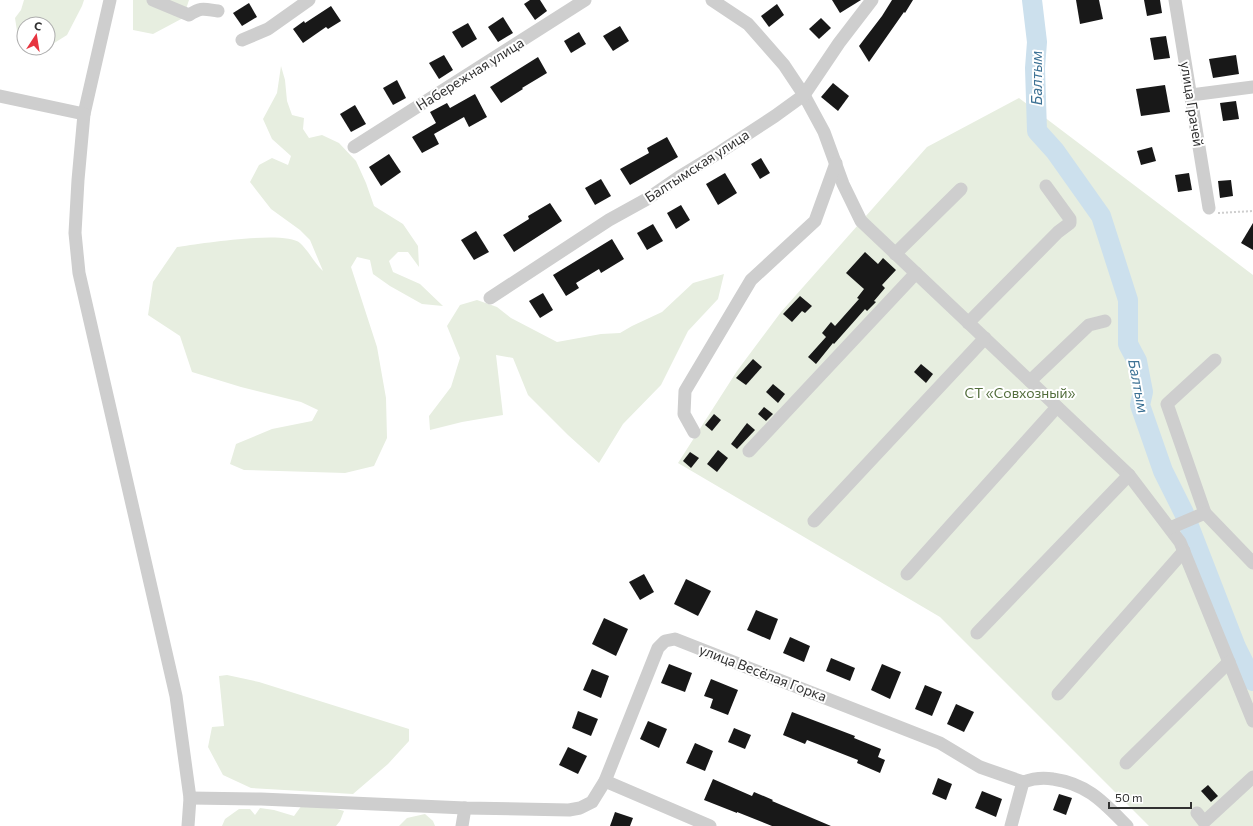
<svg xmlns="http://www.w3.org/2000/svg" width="1253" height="826" viewBox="0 0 1253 826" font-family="Commissioner,sans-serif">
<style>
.green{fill:#e7eee0}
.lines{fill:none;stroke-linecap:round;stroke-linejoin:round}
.river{stroke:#cce0ed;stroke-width:20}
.building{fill:#181818}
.path{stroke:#cecece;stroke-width:2;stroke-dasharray:2 2;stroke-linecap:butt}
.minor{stroke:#cecece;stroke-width:13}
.labels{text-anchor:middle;stroke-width:4;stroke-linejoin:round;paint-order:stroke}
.street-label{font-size:14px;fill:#313131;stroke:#fff}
.park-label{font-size:14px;fill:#536e3d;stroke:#fff}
.water-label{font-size:15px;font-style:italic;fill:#3d7295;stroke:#fff}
</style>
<rect width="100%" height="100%" fill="#fff"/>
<g class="green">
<path d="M24,0H84L82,6L67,35L51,45L48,44V24H24V37L17,31L15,18L21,10Z"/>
<path d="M133,0H189L183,18L153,34L133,30Z"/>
<path d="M281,66L285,80L287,101L292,115L304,118L303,129L309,138L322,135L339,143L356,161L366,183L374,206L403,224L418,246L419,267L408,252H398L389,261L393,272L420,284L443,306L422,304L390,286L373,274L370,260L357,257L351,267L377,347L386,398L387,438L374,466L345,473L244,470L230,464L236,444L272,429L312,421L318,410L301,402L241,387L192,372L180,336L148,315L153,282L177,247C198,244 285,230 300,243C308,250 315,264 323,271L310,240L300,230L271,209L250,182L259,165L272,158L288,165L291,156L272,139L263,119L277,93Z"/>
<path d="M1019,98L1253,275V826H1149L940,617L678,463L737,371L781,312L927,147Z"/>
<path d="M724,274L718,299L688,331L661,385L623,424L599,463L568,435L528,395L513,358L496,355L503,415L462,422L430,430L429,416L451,387L460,358L447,326L460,305L477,300L497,307L511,318L557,342L601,334L620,333L632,326L662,312L693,283Z"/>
<path d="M227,675L259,682L409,729V741L388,764L353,794L251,788L223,775L208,747L212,727L224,726L219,676Z"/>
<path d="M302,805L337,809L344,811L340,821L336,826H222L225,819L239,809H250L255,815L260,808L274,810L294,816Z"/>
<path d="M425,814L433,821L435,826H399L407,818Z"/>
</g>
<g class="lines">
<path class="river" d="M1032,0L1037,42L1035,68L1037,131L1055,151L1101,216L1128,300V344L1137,361L1143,392L1140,405L1163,471L1184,513L1236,647L1253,681"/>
</g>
<g class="building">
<path d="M530,0H540L547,11L535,20L524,4Z"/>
<path d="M832,0H861L840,13Z"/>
<path d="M892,0H913L905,13L904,12L869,62L859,46L882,16Z"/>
<path d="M1076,0H1099L1103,19L1080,24Z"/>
<path d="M1144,0H1160L1162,13L1147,16Z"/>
<path d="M249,3L257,17L242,26L233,13Z"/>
<path d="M777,4L784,15L769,27L761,16Z"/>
<path d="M331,6L341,21L328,29L326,27L303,43L293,29L304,21L305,23Z"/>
<path d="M503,17L513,33L498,42L488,27Z"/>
<path d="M821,18L831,28L819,39L809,29Z"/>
<path d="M468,23L477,39L462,48L452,32Z"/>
<path d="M620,26L629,41L613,51L603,36Z"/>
<path d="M579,32L586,44L571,53L564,41Z"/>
<path d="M1166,36L1170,58L1154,60L1150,38Z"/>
<path d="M444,55L453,70L439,79L429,63Z"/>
<path d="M1236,55L1239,74L1213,78L1209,59Z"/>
<path d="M538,57L547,73L522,88L523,89L501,103L490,87Z"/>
<path d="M397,80L406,98L393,105L383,88Z"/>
<path d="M833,83L849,96L838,111L821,97Z"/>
<path d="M1165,85L1170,112L1141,116L1136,89Z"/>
<path d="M475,94L487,117L469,127L464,117L434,134L439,144L422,153L412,137L436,123L430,112L447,103L450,108Z"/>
<path d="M1236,101L1239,119L1223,121L1220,103Z"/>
<path d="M355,105L366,124L351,132L340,114Z"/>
<path d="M667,137L678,157L630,185L620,169L649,153L647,148Z"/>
<path d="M1152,147L1156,161L1141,165L1137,151Z"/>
<path d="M389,154L401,172L381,186L369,167Z"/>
<path d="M761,158L770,173L760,179L751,164Z"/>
<path d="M725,173L737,193L718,205L706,184Z"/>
<path d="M1189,173L1192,190L1178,192L1175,175Z"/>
<path d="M601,179L611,196L595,205L585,188Z"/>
<path d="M1231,180L1233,196L1220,198L1218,181Z"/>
<path d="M550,203L562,221L514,252L503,235L529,219L528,216Z"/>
<path d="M681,205L690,220L676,229L667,213Z"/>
<path d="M1253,223V250L1241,243Z"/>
<path d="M653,224L663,241L647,250L637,233Z"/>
<path d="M476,231L489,252L474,260L461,240Z"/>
<path d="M612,239L624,259L601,273L599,269L576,283L579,288L566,296L553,275Z"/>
<path d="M865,252L878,264L883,258L896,270L882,285L885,288L874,301L876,302L867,311L865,309L834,344L833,343L816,364L808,357L826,337L822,333L831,322L835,326L859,299L857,298L864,289L846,273Z"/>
<path d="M543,293L553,310L540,318L529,301Z"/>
<path d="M800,296L812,306L805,313L802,311L792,322L783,314Z"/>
<path d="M753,359L762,367L746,385L736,378Z"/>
<path d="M921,364L933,374L926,383L914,372Z"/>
<path d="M773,384L785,394L778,403L766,392Z"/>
<path d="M764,407L773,414L766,421L758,414Z"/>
<path d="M714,414L721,420L712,431L705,425Z"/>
<path d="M747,423L755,430L737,449L731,444Z"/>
<path d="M718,450L728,458L717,472L707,464Z"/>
<path d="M690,452L699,458L691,468L683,461Z"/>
<path d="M644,574L654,592L640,600L629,582Z"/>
<path d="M686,579L711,591L698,616L674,604Z"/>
<path d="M756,610L778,619L770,640L747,630Z"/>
<path d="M604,618L628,629L616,656L592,644Z"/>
<path d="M790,637L810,646L804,662L783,653Z"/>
<path d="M831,658L855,668L850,681L826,671Z"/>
<path d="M669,664L692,673L685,692L661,683Z"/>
<path d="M882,664L901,672L890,699L871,690Z"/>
<path d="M592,669L609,676L601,698L583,690Z"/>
<path d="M711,679L738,690L728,715L710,708L713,699L704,696Z"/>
<path d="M925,685L942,692L932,716L915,709Z"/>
<path d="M956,704L974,712L964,732L947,724Z"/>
<path d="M578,711L598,719L591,736L572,728Z"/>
<path d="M792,712L855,736L854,738L881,749L878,757L885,760L880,773L857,763L858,760L807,740L805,744L783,735Z"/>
<path d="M648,721L667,729L659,748L640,739Z"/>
<path d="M734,728L751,735L745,749L728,742Z"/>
<path d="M695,743L713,751L705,771L686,763Z"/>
<path d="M568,747L587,756L578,774L559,765Z"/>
<path d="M938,778L952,784L946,800L932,794Z"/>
<path d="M713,779L752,796L754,792L773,800L772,801L831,826H772L737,812V813L704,800Z"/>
<path d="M1208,785L1218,796L1211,802L1201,791Z"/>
<path d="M982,791L1002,799L996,817L975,808Z"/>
<path d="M1059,794L1072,798L1066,815L1053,810Z"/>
<path d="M615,812L633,818L630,826H610Z"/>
</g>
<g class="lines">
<path class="path" d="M1218,213L1253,211"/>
<g class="minor">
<path d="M110,0L84,114L78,180L75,233L79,273L176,696L190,798L188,826"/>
<path d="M153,0L189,15C202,7 203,9 218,11"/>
<path d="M712,0L748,24L784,65L804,95L824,132L843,184L861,221L1129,475L1180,542L1253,721"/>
<path d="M1175,0L1209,208"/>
<path d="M242,40L268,29L309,0"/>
<path d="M1191,95L1253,87"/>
<path d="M0,96L84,114"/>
<path d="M354,147L585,0"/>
<path d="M895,254L961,189"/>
<path d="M490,298L609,220L647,199L679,177L720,152L775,116L804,95L839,43L872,0"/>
<path d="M968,323L1058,232L1070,223V219L1046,186"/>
<path d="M1215,360L1167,404L1205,513L1253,563"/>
<path d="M1030,381L1089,325L1105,321"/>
<path d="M694,432L684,414L685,391L751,280L815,221L836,163"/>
<path d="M749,451L916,273"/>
<path d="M814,521L985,338"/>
<path d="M1170,528L1205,513"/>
<path d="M907,574L1057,407"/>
<path d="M977,633L1129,475"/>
<path d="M1058,694L1184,551"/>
<path d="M1126,763L1229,662"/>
<path d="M605,781L710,826"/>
<path d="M1023,782C1034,778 1042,777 1053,779C1088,784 1104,803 1127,826"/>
<path d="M190,798L261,799L465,808L569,810L580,808L592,802L605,781L658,648L665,641L675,639L940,743L980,767L1023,782"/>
<path d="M1197,813L1204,822L1253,777"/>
<path d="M462,826L465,808"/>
<path d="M1011,826L1023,782"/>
</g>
</g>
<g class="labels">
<g class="street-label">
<text transform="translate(470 74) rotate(-32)" y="5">Набережная улица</text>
<text transform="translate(1192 104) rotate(81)" y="5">улица Грачей</text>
<text transform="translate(697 166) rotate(-33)" y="5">Балтымская улица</text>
<text transform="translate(763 673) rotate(21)" y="5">улица Весёлая Горка</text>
</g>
<g class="park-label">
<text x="1020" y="398">СТ «Совхозный»</text>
</g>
<g class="water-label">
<text transform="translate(1037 78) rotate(-90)" y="5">Балтым</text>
<text transform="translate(1138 386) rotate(79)" y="5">Балтым</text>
</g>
</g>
<g transform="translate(36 36) rotate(12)"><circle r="19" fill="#ffffff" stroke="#adadad"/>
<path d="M0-3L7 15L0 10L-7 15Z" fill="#e7343f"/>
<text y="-6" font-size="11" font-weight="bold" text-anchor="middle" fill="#313131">С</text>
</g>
<path d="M1109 802v6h82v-6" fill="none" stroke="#313131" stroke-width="2"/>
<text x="1115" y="802" font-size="12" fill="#313131" stroke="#ffffff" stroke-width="3" paint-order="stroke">50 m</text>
</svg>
